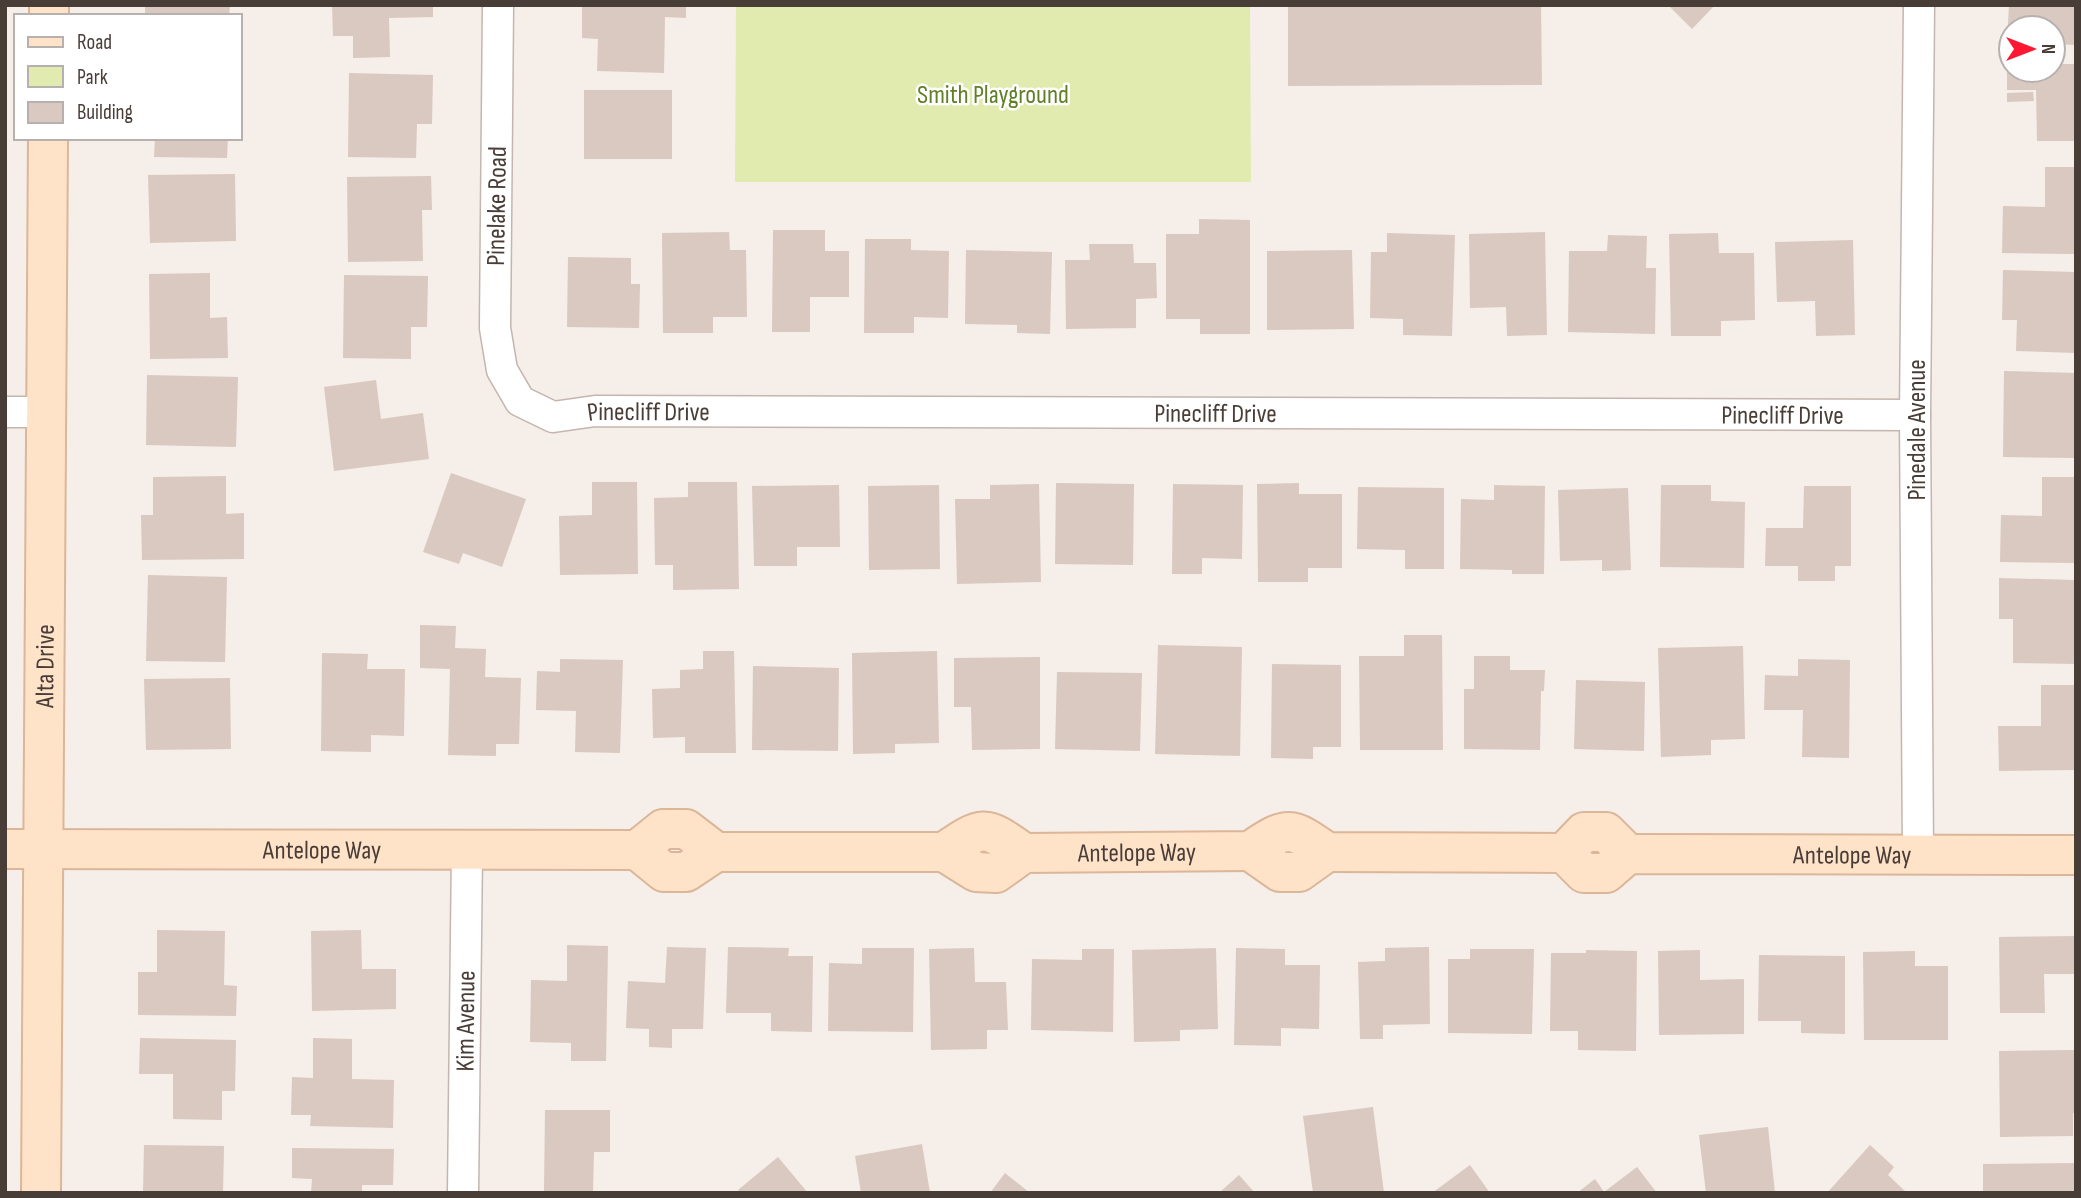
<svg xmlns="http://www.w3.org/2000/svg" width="2081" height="1198" viewBox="0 0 2081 1198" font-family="'Sofia Sans Condensed',sans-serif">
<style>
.green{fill:#e1ebb0}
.building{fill:#dac9c0}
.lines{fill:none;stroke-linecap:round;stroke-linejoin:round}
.street-casing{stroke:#c4b6ae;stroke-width:33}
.secondary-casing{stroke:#dbb698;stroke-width:42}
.street{stroke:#fff;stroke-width:30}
.secondary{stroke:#ffe3c9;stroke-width:38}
.labels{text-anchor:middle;stroke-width:5;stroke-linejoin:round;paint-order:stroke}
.park-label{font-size:26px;fill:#607f26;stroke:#fff}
.street-label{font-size:26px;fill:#493d37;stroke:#fff}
</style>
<rect width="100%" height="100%" fill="#f5eee9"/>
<path class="green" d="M736,5H1250L1251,182H735Z"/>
<g class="building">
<path d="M145,5H230L229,16H145Z"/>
<path d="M332,5H433V17L389,18L390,57L353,58V36H333Z"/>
<path d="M582,5H686V18L665,17L664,73L597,71L598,39L582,38Z"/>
<path d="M1288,5H1541L1542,85L1288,86Z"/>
<path d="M1668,5H1715L1692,29Z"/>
<path d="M2009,5H2076V45L2053,44V28H2011V43H2007Z"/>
<path d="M2053,64H2076V141H2037L2036,90H2007V65H2011V70H2053Z"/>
<path d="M349,73L433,75L432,124H417L416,158L348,157Z"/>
<rect x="584" y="90" width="88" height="69"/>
<path d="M2033,92L2034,101L2007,102V93Z"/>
<path d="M155,138H228L227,158L154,157Z"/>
<path d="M2045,167H2076V254L2002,253L2003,206L2045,207Z"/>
<path d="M235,174L236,241L150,243L148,175Z"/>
<path d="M431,176L432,210H422L423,261L348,262L347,177Z"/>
<path d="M1199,219L1250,220V334H1200V319H1166V234H1199Z"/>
<path d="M773,230H825V251H849V297H810V332H772Z"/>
<path d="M729,232L730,250H746L747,317H713V333H663L662,233Z"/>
<path d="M1545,232L1547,335L1507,336L1506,307L1470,308L1469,234Z"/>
<path d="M1387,233L1455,235L1452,336L1403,335V319L1370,318L1371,252H1387Z"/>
<path d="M1718,233L1719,253H1754L1755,320L1721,321V336H1671L1669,234Z"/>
<path d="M1608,235L1647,236L1646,268H1656L1655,334L1568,332L1569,251H1607Z"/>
<path d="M865,239H911V250L949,251L948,318L914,317V333H864Z"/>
<path d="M1853,240L1855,335L1816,336L1815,301L1777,302L1775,242Z"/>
<path d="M1089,244H1133L1134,263H1156L1157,298L1136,299V328L1066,329L1065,260H1090Z"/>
<path d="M966,250L1052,252L1050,334L1017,333V325L965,324Z"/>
<path d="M1352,250L1354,329L1267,330V251Z"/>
<path d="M568,257L631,258V284H640L639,328L567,327Z"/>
<path d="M2003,270L2076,272V353L2016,351L2017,320H2002Z"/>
<path d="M210,273V318L227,317L228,358L150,359L149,274Z"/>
<path d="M344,275L428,276L427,327H411V359L343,358Z"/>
<path d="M2004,371L2076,373V458L2003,457Z"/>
<path d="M147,375L238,377L236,447L146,445Z"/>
<path d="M376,380L381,419L423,413L429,459L334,471L324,387Z"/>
<path d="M451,473L526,499L502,567L463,553L459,564L423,552Z"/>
<path d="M226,476V514L244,513V559L142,560L141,515H153V477Z"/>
<path d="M2042,477H2076V563L2000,562L2001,515L2042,516Z"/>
<path d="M592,482H637L638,574L560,575L559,516L592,515Z"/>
<path d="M688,482H737L739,589L673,590V565H655L654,498L688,497Z"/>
<path d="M1056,483L1134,484L1133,565L1055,564Z"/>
<path d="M1299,483V494H1342V568H1308V582H1258L1257,484Z"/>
<path d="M1039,484L1041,582L957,584L955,499H990V485Z"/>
<path d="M1173,484L1243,485L1242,559L1202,558V574H1172Z"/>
<path d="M839,485L840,547H797V566H754L752,486Z"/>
<path d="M939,485L940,569L869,570L868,486Z"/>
<path d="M1494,485L1545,486L1544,574H1512V570L1460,569L1461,499L1494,500Z"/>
<path d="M1661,485H1711V501L1745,502L1744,568L1660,567Z"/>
<path d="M1804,486H1851V566H1835V581H1798V566H1765L1766,528H1803Z"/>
<path d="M1358,487L1444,488V569H1405V550L1357,549Z"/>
<path d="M1628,488L1631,570L1602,571V560L1560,561L1558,490Z"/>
<path d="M148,575L227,577L225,662L146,661Z"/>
<path d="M1999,578L2076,580V664L2013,663V619H1999Z"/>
<path d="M420,625L456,626L455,648L486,649L485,677L521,678L519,744H496V756L448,755L450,669L420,668Z"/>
<path d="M1404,635H1442L1443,750H1360L1359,656H1404Z"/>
<path d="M1158,645L1242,647L1240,756L1155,754Z"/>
<path d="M1743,646L1745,739L1711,740V755L1661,757L1658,648Z"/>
<path d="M703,651H734L736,753H685V737L653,738L652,689L680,688V670L703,669Z"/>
<path d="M937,651L939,743L895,744V753L853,754L852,653Z"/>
<path d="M322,653L368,654L367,669H405L404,736L371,735V752L321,751Z"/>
<path d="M1474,656H1510V670H1545L1544,691H1541L1540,750L1464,749V689H1474Z"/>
<path d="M1040,657V749L972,750L971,707H954V658Z"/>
<path d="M560,659L623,660L620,753L575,752L576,711L536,710L537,671L560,672Z"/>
<path d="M1798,659L1850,660L1849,758L1802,757L1803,710H1764L1765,675L1798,676Z"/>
<path d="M1272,664L1341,665V747H1313V759L1271,758Z"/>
<path d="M753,666L839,668L838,751L752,750Z"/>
<path d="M1057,672L1142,673L1140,751L1055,749Z"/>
<path d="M230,678L231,749L146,750L144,679Z"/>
<path d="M1576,680L1645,682L1644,751L1574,749Z"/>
<path d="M2041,685H2076V770L1999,771L1998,726H2041Z"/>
<path d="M157,930L225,931L224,985L237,986L236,1016L138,1015V972H157Z"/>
<path d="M361,930L362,969H396V1009L312,1011L311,931Z"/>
<path d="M2076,936V974H2044L2045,1013H2000L1999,937Z"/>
<path d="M567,945L608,946L606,1061H571V1043L530,1042L531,980L567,981Z"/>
<path d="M667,947L706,948L703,1029H672V1048L649,1047V1029L626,1028L628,981L665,983Z"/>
<path d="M728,947L789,948L788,956H813L812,1032L771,1031V1013H726Z"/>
<path d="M1429,947L1430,1024L1383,1025V1039H1360L1358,962L1385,961V948Z"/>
<path d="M862,948H914L913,1032L828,1031L829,963L862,964Z"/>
<path d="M974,948L975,982H1006L1008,1030H987V1049L931,1050L929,949Z"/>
<path d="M1216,948L1218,1029L1180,1030V1041L1134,1042L1132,950Z"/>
<path d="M1236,948L1285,949V965H1320L1319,1029L1281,1028V1046L1234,1045Z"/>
<path d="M1082,949H1114L1113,1032L1031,1030L1032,959L1082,960Z"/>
<path d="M1470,949H1534L1532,1034L1448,1033V959H1470Z"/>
<path d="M1586,950L1637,951L1636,1051L1578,1050V1031H1550L1551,953H1586Z"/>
<path d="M1700,950V980L1744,979V1034L1659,1035L1658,951Z"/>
<path d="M1915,951V966H1948V1040H1864L1863,952Z"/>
<path d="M1759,955L1845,956V1034L1801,1033V1021H1758Z"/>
<path d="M140,1038L236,1040L235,1091H222V1120L173,1119V1074H139Z"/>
<path d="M313,1038L352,1039V1079L394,1080L393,1128L310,1126L311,1115H291L292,1077L313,1078Z"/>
<path d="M2076,1050V1113H2073V1136L2000,1137L1999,1051Z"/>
<path d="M1373,1107L1384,1193H1313L1303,1116Z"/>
<path d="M545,1110H610V1152H594L593,1191H544Z"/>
<path d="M1768,1127L1775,1193H1706L1699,1135Z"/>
<path d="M922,1144L930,1193H861L855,1156Z"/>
<path d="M144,1145L224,1146L223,1193H143Z"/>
<path d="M1870,1145L1894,1167L1888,1175L1907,1193H1827Z"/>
<path d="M292,1148L394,1149L393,1185H362V1193H311L312,1179L292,1178Z"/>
<path d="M778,1157L808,1193H741L738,1190Z"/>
<path d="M2076,1163V1193H1983V1164Z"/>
<path d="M1470,1165L1490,1193H1432Z"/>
<path d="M1637,1167L1657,1193H1577L1595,1179L1604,1192Z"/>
<path d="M1005,1173L1030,1193H990Z"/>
<path d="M1239,1175L1255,1193H1219Z"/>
</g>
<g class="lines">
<defs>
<g id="street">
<path id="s1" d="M498,5L495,328L502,370L520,401L553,417L595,411L1915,415"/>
<path d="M5,412H46"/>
<path d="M1918,855L1915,415L1919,5"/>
<path id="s2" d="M463,1193L467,850"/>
</g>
<g id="secondary">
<path d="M49,16V5"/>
<path id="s3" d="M5,849L637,850L664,872H686L716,852H944L976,872L996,873L1024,853L1250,851C1288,825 1290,826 1327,852L1564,853L1584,873H1606L1628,854L2076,855"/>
<path d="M637,850L663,829H686L716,852"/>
<path d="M1250,851L1280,872H1299L1327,852"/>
<path d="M944,852C985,824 984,825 1024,853"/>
<path d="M1564,853L1584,832H1606L1628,854"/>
<path id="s4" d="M41,1193L48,138"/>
</g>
</defs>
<use href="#street" class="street-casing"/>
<use href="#secondary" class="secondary-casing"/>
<use href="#street" class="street"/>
<use href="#secondary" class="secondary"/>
</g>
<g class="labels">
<g class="park-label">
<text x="993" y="103">Smith Playground</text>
</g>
<g class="street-label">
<text transform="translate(496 206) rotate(-89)" y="9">Pinelake Road</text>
<text dy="9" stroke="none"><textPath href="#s1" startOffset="534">Pinecliff Drive</textPath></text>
<text dy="9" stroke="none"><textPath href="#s1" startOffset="1101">Pinecliff Drive</textPath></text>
<text dy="9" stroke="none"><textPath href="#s1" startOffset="1668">Pinecliff Drive</textPath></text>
<text transform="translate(1916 430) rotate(-90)" y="9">Pinedale Avenue</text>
<text dy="9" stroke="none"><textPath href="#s4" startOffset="527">Alta Drive</textPath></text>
<text dy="9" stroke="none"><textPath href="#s3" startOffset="317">Antelope Way</textPath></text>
<text dy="9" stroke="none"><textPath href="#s3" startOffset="1158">Antelope Way</textPath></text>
<text dy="9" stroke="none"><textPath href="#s3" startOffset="1899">Antelope Way</textPath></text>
<text dy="9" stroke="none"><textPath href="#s2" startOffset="172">Kim Avenue</textPath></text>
</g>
</g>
<rect width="2081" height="1198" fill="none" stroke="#493d37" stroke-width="14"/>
<rect x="14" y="14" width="228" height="126" fill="#ffffff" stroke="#b6b1af" stroke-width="2"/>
<rect x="28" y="37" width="35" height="10" fill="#ffe3c9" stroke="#b6b1af" stroke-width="2"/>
<text x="77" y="49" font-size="21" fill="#493d37">Road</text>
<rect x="28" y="66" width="35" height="21" fill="#e1ebb0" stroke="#b6b1af" stroke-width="2"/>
<text x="77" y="84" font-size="21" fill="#493d37">Park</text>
<rect x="28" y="102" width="35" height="21" fill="#dac9c0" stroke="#b6b1af" stroke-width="2"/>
<text x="77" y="119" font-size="21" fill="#493d37">Building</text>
<g transform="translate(2032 49) rotate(90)"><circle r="33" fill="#ffffff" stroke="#b6b1af" stroke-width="2"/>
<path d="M0-5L12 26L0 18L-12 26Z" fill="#ff1633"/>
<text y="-10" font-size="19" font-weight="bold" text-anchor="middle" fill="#493d37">N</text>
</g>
</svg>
